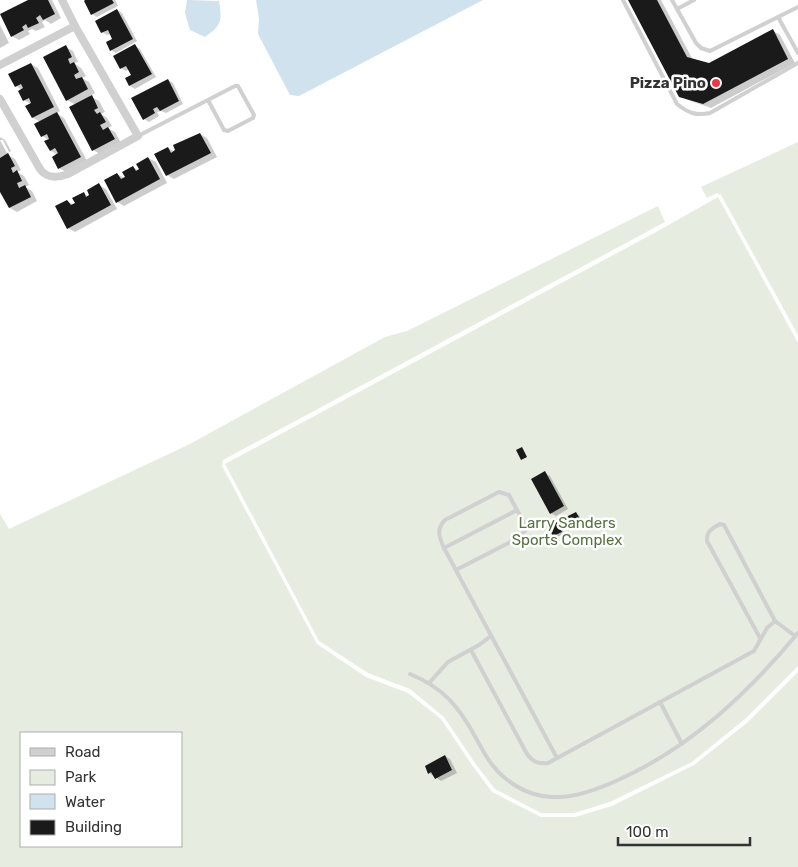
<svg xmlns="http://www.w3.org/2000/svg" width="798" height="867" viewBox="0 0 798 867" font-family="Rubik,sans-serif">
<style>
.green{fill:#e6ecdf;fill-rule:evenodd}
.water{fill:#cfe2ee}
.shadow{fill:#0003;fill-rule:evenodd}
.building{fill:#1a1a1a}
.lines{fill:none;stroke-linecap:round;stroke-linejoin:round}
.service{stroke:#d0d0d0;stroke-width:4}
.minor{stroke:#d0d0d0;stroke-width:8}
.poi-dot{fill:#e63946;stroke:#fff;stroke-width:2}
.labels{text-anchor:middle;stroke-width:5;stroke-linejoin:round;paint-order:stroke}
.poi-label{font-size:15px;font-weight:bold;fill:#333;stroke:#fff;text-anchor:end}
.park-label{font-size:15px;fill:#56703f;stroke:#fff}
</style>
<rect width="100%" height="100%" fill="#fff"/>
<g class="green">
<path d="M798,142V335L721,195L717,193L707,198L701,187Z"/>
<path d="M718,197L798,343V666L745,719L692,762L610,802L574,813H541L495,789L475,763L444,717L410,689L368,673L319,641L225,464L658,231Z"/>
<path d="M658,206L665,222L223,460L222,466L317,644L366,677L408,693L441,719L472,765L492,792L541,817H575L612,806L694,765L748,722L798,672V867H0V514L9,529L188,445L385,337L407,331ZM21,733H181V846H21Z"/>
</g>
<g class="water">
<path d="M187,0L219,1C222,21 222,25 205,37L190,30L185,13Z"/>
<path d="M256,0H483L299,96L290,95L259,36L258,33L259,19Z"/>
</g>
<g class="shadow">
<path d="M31,0H52L61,18L51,24L45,20L42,22L45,27L36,31L32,29L28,31L30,34L19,40L12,36Z"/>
<path d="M88,0H115L118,6L97,17L92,14Z"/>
<path d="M629,0H661L693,60L709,64L773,31L780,35L795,63L711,108L688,100L680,96Z"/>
<path d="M117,10L122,13L137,41L116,53L111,50L114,40L111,34L107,35L102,32Z"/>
<path d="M0,25L9,43L0,48Z"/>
<path d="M135,46L140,49L156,77L135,89L130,86L126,79L132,75L129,69L126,71L121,68Z"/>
<path d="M66,47L73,51L78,62L74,63L81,68L86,76L82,78L89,82L95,93L90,96L99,101L105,112L101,114L107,118L112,126L108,128L115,132L121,143L100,154L93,150L76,105L67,100Z"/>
<path d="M31,64L38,68L60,111L56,113L64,118L87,161L66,172L59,168L58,155L51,151L49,140L42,136L36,124L41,122L33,118L31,104L24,100L20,91L22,90L16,86Z"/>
<path d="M168,80L173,83L183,104L166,113L161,111L157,112L159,116L149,122L144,119Z"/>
<path d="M200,134L207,138L217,157L174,179L167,175L168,148L175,152Z"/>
<path d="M0,137L5,140L11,151L6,154L15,159L21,170L17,172L24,176L29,185L25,187L32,191L37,201L17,212L10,208L0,190ZM0,140H3L9,152L7,153Z"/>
<path d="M148,158L156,162L167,183L124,206L117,202V174L124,178L133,167L139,171Z"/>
<path d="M99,185L106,189L117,209L75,232L68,228L67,201L74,205L84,193L89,197Z"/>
<path d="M545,473L550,476L568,509L556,516L551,513Z"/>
<path d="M576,514L579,515L583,523L575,527L572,526L568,518Z"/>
<path d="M557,523L560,525L565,534L557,537L554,536L550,527Z"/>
<path d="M445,756L450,759L457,773L441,781L429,773Z"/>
</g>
<g class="building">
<path d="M28,0H48L55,14L43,20L40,15L36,18L39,23L28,28L26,24L22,27L24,30L11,37L0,14Z"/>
<path d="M85,0H112L114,3L91,15L84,1Z"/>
<path d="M628,0H657L687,57L709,63L773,29L788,59L703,104L679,97Z"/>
<path d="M117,9L133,39L110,51L106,42L112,39L108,30L101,33L95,21Z"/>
<path d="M135,44L152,74L129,86L125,78L131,75L126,66L120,69L113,56Z"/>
<path d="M66,45L72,57L68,59L70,64L74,62L79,72L74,75L76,79L82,77L88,89L66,101L43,57Z"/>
<path d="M31,63L54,107L32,118L25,106L31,103L29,98L23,101L18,91L23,88L21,84L15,87L8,74Z"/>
<path d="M168,79L179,101L160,111L157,107L153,109L155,113L143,120L131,98Z"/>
<path d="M92,95L98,108L94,110L97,114L100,112L106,122L100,125L103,130L108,127L115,139L92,151L69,107Z"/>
<path d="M57,112L81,157L58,169L52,157L58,153L55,148L50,151L44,141L49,139L47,134L41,137L34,124Z"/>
<path d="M200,133L211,153L166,176L154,154L168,147L171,153L175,150L173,145Z"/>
<path d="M8,153L15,166L11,168L13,173L17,170L22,181L17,183L19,188L25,185L31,197L9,208L0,192V158Z"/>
<path d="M148,157L160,179L116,203L104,180L117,173L121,179L125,177L122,172L133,166L136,171L139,169L136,164Z"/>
<path d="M99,183L111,205L67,229L55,206L67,200L71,205L75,203L72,198L84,192L86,197L89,195L87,190Z"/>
<path d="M522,447L527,457L521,460L516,450Z"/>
<path d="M545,471L564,506L550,514L531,479Z"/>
<path d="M576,512L581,521L571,526L566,517Z"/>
<path d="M557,522L562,532L553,536L548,527Z"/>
<path d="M445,755L452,770L435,779L431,772L428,774L425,766Z"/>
</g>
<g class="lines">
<g class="service">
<path d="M623,0L677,104C688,113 696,116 710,113L798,63"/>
<path d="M672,0L696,43L701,48L710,51L798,7"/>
<path d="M677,9L694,0"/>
<path d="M778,17L798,53"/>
<path d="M138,136L235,86H238L254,115L253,118L228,131L224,130L208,100"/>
<path d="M444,548L517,510"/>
<path d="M456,570L518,538L525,531V525L509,495L499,492L445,520C436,529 439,537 444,548L557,758"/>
<path d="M760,638L707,541C706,531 712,529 720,524L724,525L775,621L795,636"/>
<path d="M471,650L527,754C533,762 538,764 548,763L754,651L767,628L775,621"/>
<path d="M410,674C444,688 459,707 476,738C484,753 492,768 505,778C541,808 579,798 618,780C690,748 748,693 798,633"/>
<path d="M429,683L448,662L479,645L491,636"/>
<path d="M660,702L682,744"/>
</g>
<g class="minor">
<path d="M62,0L75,26"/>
<path d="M0,65L75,26L138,136L68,174C57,178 47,179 40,169L0,99"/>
</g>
</g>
<circle class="poi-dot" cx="716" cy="83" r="5"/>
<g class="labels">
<g class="poi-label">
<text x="706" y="88">Pizza Pino</text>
</g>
<g class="park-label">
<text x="567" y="528">Larry Sanders<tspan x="567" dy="17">Sports Complex</tspan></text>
</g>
</g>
<rect x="20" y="732" width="162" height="115" fill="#ffffff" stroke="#adadad"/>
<rect x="30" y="748" width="25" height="8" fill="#d0d0d0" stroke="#adadad"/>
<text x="65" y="757" font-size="15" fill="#333333">Road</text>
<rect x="30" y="770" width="25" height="15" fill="#e6ecdf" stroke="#adadad"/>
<text x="65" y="782" font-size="15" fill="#333333">Park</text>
<rect x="30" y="794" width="25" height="15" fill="#cfe2ee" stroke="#adadad"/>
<text x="65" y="807" font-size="15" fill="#333333">Water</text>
<rect x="30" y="820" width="25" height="15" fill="#1a1a1a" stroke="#adadad"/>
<text x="65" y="832" font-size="15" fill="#333333">Building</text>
<path d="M618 837v8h132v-8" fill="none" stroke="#333333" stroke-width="2.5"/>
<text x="626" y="837" font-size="15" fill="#333333" stroke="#ffffff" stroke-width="4" paint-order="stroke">100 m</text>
</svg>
